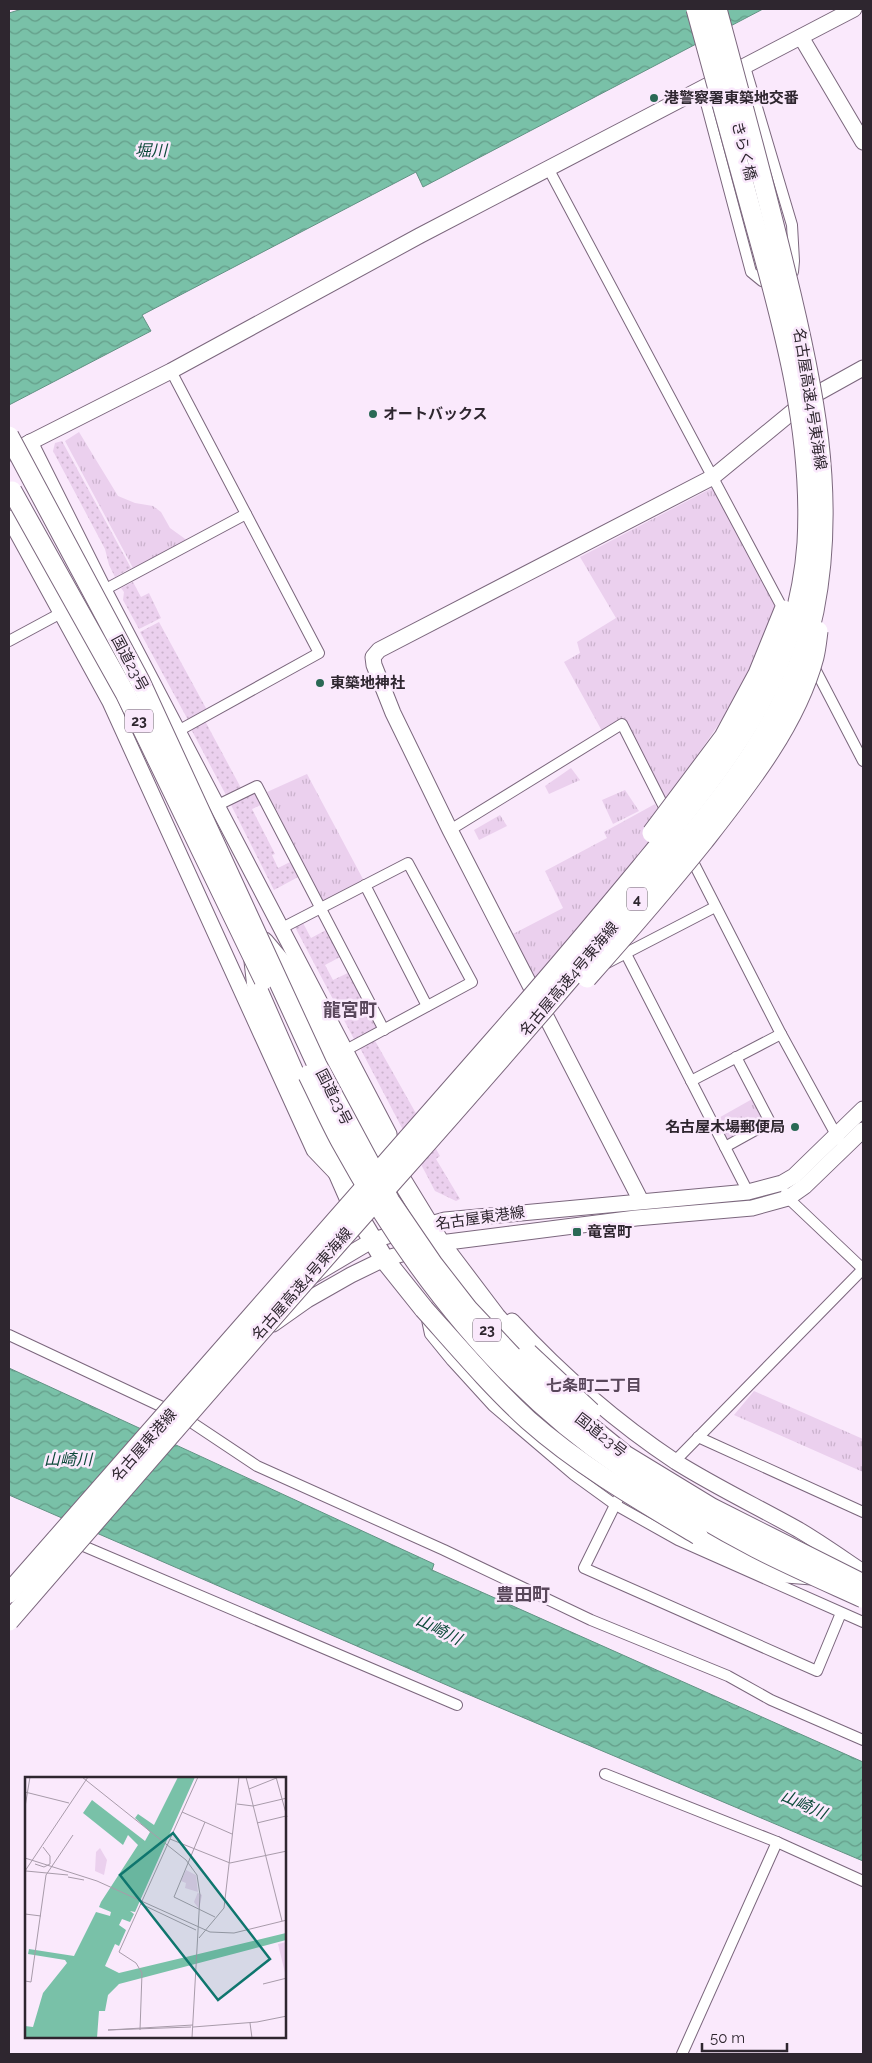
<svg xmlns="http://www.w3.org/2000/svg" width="872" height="2063" viewBox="0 0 872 2063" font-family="Raleway,'Noto Sans JP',sans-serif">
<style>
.grass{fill:url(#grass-tufts)}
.garden{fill:url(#garden-dots)}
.water{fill:url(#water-waves);stroke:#629284}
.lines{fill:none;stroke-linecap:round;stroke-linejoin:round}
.street-casing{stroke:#7b677d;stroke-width:12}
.secondary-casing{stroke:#7b677d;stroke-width:17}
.highway-casing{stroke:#7b677d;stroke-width:21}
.street{stroke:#fff;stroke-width:10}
.secondary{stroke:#fff;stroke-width:15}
.highway{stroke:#fff;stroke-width:19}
.secondary-bridge-casing{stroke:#7b677d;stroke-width:17;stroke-linecap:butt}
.highway-bridge-casing{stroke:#7b677d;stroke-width:21;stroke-linecap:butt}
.secondary-bridge{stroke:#fff;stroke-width:15}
.highway-bridge{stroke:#fff;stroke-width:19}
.poi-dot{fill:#2a6955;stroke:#fae9fc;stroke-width:2}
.labels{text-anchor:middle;stroke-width:5;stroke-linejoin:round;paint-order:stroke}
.shield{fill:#fae9fc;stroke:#6b606c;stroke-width:1}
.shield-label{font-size:14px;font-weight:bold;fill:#2e262f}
.poi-label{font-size:15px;font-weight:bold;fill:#2e262f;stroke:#fae9fc;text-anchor:start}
.street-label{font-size:15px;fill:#2e262f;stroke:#fae9fc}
.water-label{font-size:16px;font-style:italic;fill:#0d4a3a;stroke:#fae9fc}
.neighbourhood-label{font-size:16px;font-weight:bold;fill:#59475b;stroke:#fae9fc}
.quarter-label{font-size:18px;font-weight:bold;fill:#59475b;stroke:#fae9fc}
.inset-road{fill:none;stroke:#a89baa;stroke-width:1}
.view{fill:#0f766e;fill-opacity:0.15;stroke:#0f766e;stroke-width:2.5}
.inset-edge{fill:none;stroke:#2e262f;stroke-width:2.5}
</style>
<defs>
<pattern id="grass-tufts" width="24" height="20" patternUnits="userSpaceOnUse" patternTransform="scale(1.25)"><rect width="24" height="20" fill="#ebd0ee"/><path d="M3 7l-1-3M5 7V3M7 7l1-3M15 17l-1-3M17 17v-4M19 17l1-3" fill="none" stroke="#cab2cc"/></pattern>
<pattern id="garden-dots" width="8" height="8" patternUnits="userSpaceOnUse" patternTransform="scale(1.25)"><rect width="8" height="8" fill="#ebd0ee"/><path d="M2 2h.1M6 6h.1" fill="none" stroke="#cab2cc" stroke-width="1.8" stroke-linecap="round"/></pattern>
<pattern id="water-waves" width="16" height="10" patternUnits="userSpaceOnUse" patternTransform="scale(1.25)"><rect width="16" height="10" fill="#79c1a8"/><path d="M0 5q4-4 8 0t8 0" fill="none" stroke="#649d89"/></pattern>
</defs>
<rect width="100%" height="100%" fill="#fae9fc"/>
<g class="grass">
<path d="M79,432L118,496L135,503L153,506L161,512L170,528L188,541L133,568L65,441Z"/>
<path d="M712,488L716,489L781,610L750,679L663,805L623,721L602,731L564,662L580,653L577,642L616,618L580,557Z"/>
<path d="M571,768L580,780L549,794L545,786Z"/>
<path d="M307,774L364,881L324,903L267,792Z"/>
<path d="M625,790L639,811L613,824L602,800Z"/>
<path d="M655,804L685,864L538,987L513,934L563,908L545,871L607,838L604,832Z"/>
<path d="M500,815L507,826L479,840L474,830Z"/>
<path d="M754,1098L768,1122L727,1144L715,1120Z"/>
<path d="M754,1391L863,1439V1472L734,1415Z"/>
</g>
<g class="garden">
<path d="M62,441L131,568L115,577L109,565L105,549L53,451L55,443Z"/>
<path d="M133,582L141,597L149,593L161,618L139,629L123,600L124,592L121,588Z"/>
<path d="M159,622L207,710L188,720L140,632Z"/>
<path d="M205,721L241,788L226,795L191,729Z"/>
<path d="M252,792L257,793L263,804L252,809L275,854L272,855L278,868L292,861L300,876L274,890L230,803Z"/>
<path d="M303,923L311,938L328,929L342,956L325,965L333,980L350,972L378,1025L377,1029L355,1041L295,927Z"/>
<path d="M374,1039L440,1156L436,1159L460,1199L456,1201L435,1191L359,1046Z"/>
</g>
<g class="water">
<path d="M22,9H763L423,187L416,172L142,315L151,331L9,405V13Z"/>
<path d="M9,1368L434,1564L432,1570L863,1762V1861L465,1693L9,1495Z"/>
</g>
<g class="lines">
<defs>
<g id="street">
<path d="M745,67L792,225L794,261L793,272L787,275"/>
<path d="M702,88L751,272L762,281L772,283"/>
<path d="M548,168L785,613"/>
<path d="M171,371L319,653L178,731"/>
<path d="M104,590L246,514"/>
<path d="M9,641L61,613"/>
<path d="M812,663L863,761"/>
<path d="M218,805L257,786L384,1030"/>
<path d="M450,830L622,724L668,815"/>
<path d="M690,856L781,1034L839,1140"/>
<path d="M365,885L427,1006"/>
<path d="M282,928L408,863L472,982L346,1050"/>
<path d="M626,954L748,1192"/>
<path d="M605,964L715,907"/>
<path d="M691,1081L781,1034"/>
<path d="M725,1147L770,1122L736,1057"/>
<path d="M786,1193L788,1198L863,1269"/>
<path d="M426,1315L430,1334L452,1361L493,1406L574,1475L614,1504L678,1540L863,1622"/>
<path d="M9,1335L171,1411"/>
<path d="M182,1416L257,1466L444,1550L591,1620L728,1676L771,1700L863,1740"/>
<path d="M698,1437L863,1512"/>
<path d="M675,1461L863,1269"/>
<path d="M618,1499L584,1568L817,1671L841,1613"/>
<path d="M74,1542L457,1705"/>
<path d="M605,1774L777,1842L863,1881"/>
<path d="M682,2054L777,1842"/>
</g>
<g id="secondary">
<path d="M801,37L863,142"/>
<path d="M30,442L104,590L389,1134L392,1162"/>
<path d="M9,453L171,371L419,236L854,9"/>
<path d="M9,518L110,702L314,1150L335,1172"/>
<path d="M641,1201L450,830L393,713L374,665L373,657L379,650L713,477L809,398L863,368"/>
<path d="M314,1275L373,1240L445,1220L748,1192L782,1183L794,1176L863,1109"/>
<path d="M512,1321C561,1374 616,1422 676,1462C716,1487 758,1507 799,1530C821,1543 842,1558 863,1572"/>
<path d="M273,1324L307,1300L351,1275L384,1259L440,1243L636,1218L752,1208L788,1198L805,1186L863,1130"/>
</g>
<g id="highway">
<path d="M264,942L295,979L377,1140L440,1243L496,1317L528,1353"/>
<path d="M254,961L257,988L353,1207L384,1259L424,1309"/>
<path d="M698,1535L786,1573L812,1575"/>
</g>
</defs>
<use href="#street" class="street-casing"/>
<use href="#secondary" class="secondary-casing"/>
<use href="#highway" class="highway-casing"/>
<use href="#street" class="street"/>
<use href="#secondary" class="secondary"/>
<use href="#highway" class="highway"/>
<defs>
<path id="secondary-bridge" d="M708,9L743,148"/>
<g id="highway-bridge">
<path d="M9,436L140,681L317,1065L390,1201L433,1264L468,1309L531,1376L561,1403L625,1455L712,1508L863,1584"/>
<path d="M12,491L125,693L264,980"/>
<path d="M652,833L724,737L758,674L784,610"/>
<path d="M587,978C627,933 666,888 703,842C746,787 796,725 814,657C816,649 817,639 818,631"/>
<path d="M308,1075C319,1097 329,1120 341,1142C410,1268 501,1386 621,1467C664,1496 710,1524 756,1548C791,1566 828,1582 863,1598"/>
<path d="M424,1309C458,1347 491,1386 528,1420C580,1466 639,1500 698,1535"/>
<path d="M528,1353L591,1412"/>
<path d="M9,1593C170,1407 334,1225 495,1039C545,982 594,924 642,866C684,815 727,764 759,706C786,657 803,599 807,543C813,435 785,331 756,228C736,155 716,82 696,9"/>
<path d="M9,1621C137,1473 265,1325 395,1179C474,1090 552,1001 628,910C702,821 790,729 814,611C837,496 813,382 785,269C764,182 740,95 717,9"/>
</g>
</defs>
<use href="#secondary-bridge" class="secondary-bridge-casing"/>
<use href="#highway-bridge" class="highway-bridge-casing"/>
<use href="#secondary-bridge" class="secondary-bridge"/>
<use href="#highway-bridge" class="highway-bridge"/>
</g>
<g class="poi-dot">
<circle cx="654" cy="98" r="5"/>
<circle cx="373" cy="414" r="5"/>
<circle cx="320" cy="683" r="5"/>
<circle cx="795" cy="1127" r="5"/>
<rect x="572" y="1227" width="10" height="10" rx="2.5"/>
</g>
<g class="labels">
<g class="shield">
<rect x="125" y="709.5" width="28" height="23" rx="4"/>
<rect x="627" y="887.5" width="20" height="23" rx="4"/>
<rect x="473" y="1318.5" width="28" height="23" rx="4"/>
</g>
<g class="shield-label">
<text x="139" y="726">23</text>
<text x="637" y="904">4</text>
<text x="487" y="1335">23</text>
</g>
<g class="poi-label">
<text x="664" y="103">港警察署東築地交番</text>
<text x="383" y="419">オートバックス</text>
<text x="330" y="688">東築地神社</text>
<text x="785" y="1132" text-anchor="end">名古屋木場郵便局</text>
<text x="587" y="1237">竜宮町</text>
</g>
<g class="street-label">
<text transform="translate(744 151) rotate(76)" y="5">きらく橋</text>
<text transform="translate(810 399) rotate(81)" y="5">名古屋高速4号東海線</text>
<text transform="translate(130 663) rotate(62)" y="5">国道23号</text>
<text transform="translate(569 979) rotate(-50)" y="5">名古屋高速4号東海線</text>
<text transform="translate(334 1097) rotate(63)" y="5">国道23号</text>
<text transform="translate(480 1218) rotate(-8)" y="5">名古屋東港線</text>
<text transform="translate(302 1284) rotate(-49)" y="5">名古屋高速4号東海線</text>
<text transform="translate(601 1435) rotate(38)" y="5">国道23号</text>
<text transform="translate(144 1445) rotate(-49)" y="5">名古屋東港線</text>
</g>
<g class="water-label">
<text x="151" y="156">堀川</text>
<text x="68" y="1465">山崎川</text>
<text transform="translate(439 1629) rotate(26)" y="6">山崎川</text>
<text transform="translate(804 1804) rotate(24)" y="6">山崎川</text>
</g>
<g class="neighbourhood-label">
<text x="594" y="1391">七条町二丁目</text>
</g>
<g class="quarter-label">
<text x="350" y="1016">龍宮町</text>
<text x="523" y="1601">豊田町</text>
</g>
</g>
<g transform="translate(25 1777)">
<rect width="261" height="261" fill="#fae9fc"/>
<path d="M75,71L82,83L79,98L70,94L71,75ZM161,93L171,98L173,116L177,118L174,132L169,125L173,115L160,111L161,106L156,104Z" fill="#ebd0ee"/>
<path d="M261,165V200L253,167Z" fill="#ebd0ee"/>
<path d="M153,0H170L110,135L105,134L109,137L105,145L97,142L94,148L101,153L94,169L90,167L80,189L94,196L261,156V163L94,207L83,218L80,234H74L72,261H0V249L8,250L18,216L42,186L40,183L3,177L4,172L49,179L71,135L85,139L86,135L74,130L76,125L113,68L103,58L98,68L58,36L67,23L120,64L125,55L110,41L113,37L129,48Z" fill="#79c1a8"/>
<path class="inset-road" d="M57,0L161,83L172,98L175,118L167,261M221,0L257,144M251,0L262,40M224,12L254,0M0,15L44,26M212,27L228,29L262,21M0,30L5,0M157,35L207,57M180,45L149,120L190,140M232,46L261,39M145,62L205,86L262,74M0,81L72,104L185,155L209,156L262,143M10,87L19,90L25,87V79L18,70M0,94L63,0M1,94L43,98M43,100L59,103M116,127L171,153M0,137L16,139M174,161L199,131L214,0M0,204L6,205L21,98L48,58M238,207L262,201M225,246L227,261M166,250L83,253L168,248M168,250L232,245L262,239M115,253L117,196L111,186L94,175L173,0"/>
<path class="view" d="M148,56L245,182L193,223L95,98Z"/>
<rect width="261" height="261" class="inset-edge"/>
</g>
<rect width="872" height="2063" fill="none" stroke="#2e262f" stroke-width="20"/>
<path d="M702 2043v8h85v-8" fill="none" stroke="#2e262f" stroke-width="2.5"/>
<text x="710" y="2043" font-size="15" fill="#2e262f" stroke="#fae9fc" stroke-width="4" paint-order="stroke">50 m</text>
</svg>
